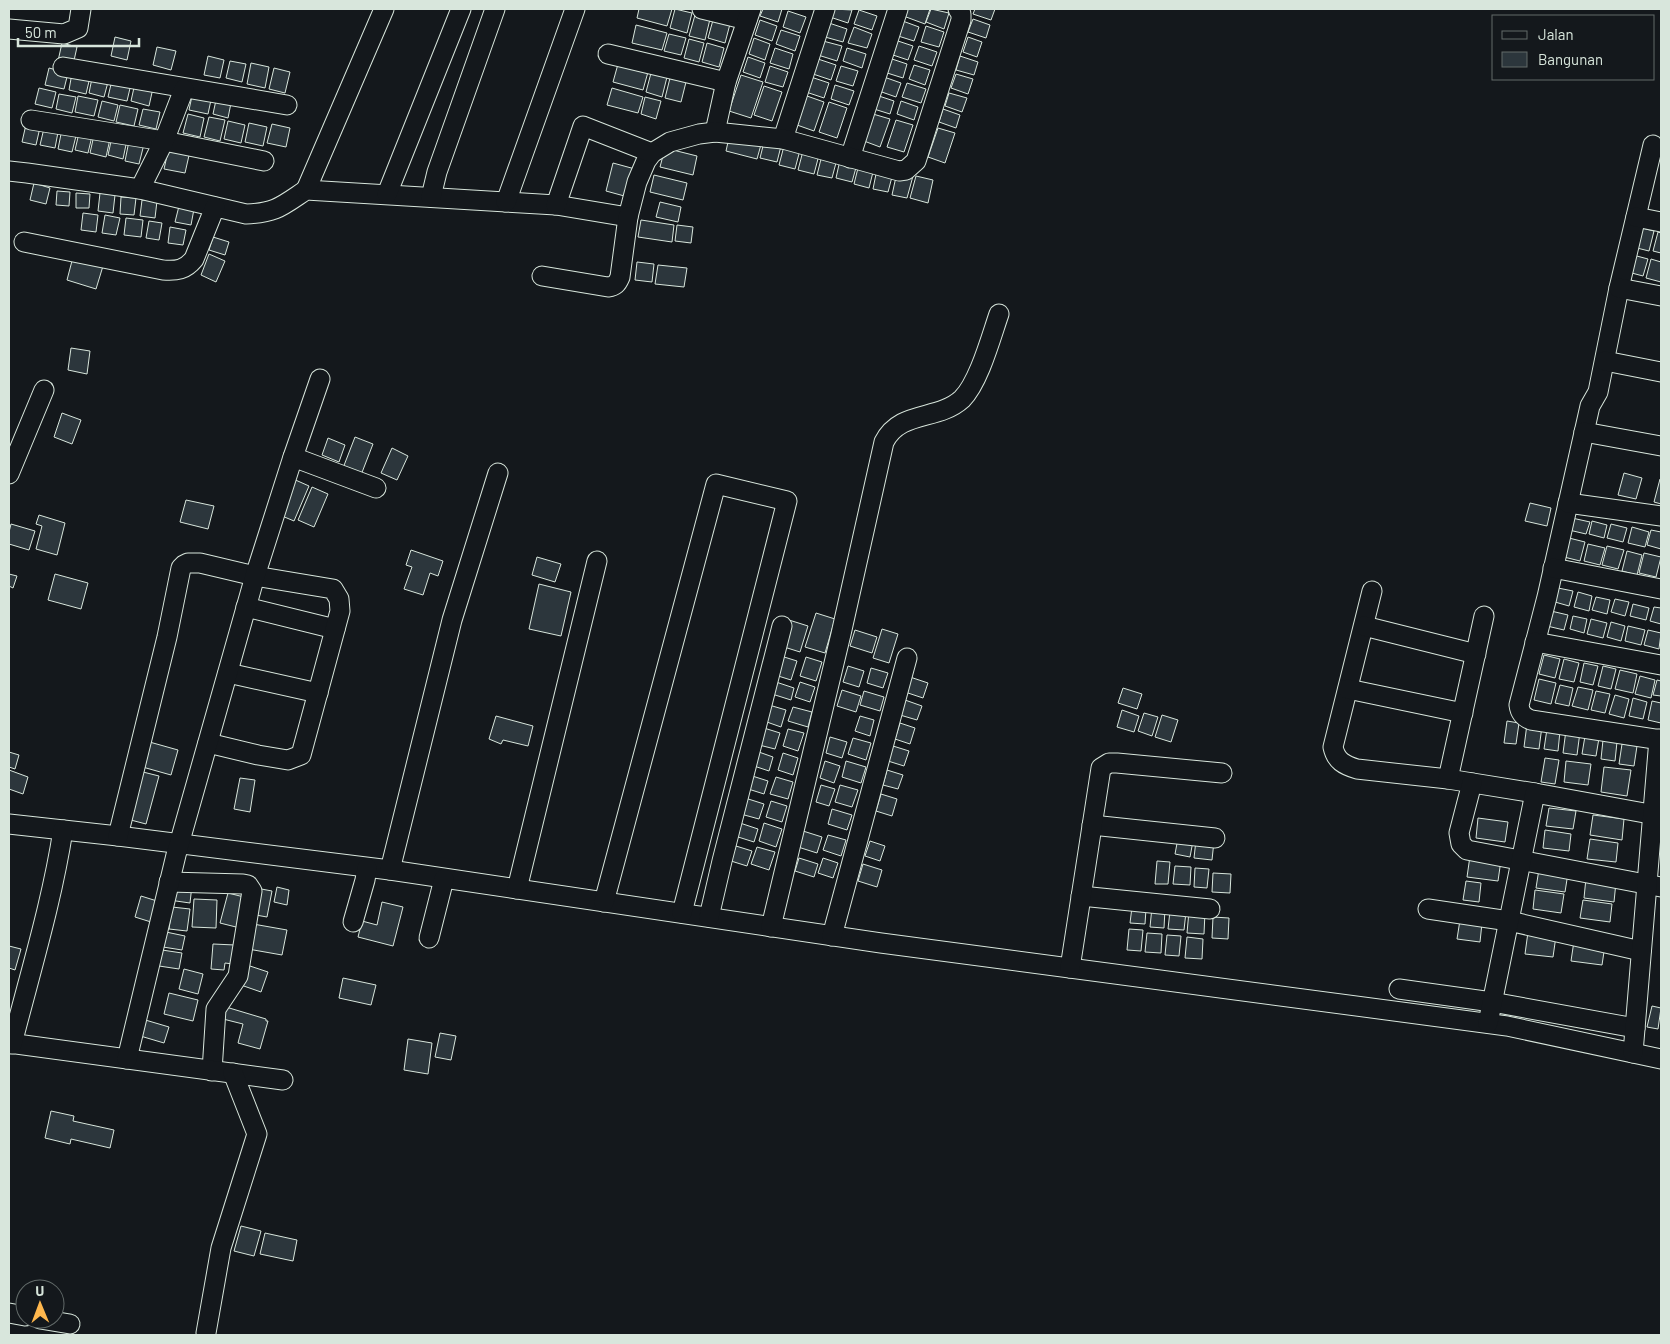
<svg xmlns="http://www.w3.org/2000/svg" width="1670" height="1344" viewBox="0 0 1670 1344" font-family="Barlow,sans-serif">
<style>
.building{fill:#2c363c;stroke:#d8e6dc}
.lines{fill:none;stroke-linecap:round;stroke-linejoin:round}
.minor-casing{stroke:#d8e6dc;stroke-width:21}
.minor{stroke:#14181c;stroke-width:19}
</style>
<rect width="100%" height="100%" fill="#14181c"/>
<g class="building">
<path d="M639,9H672L667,26L637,18Z"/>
<path d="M675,9L692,13L687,33L670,28Z"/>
<path d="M763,9H782L778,22L760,16Z"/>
<path d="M833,9L852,10L848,23L830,17Z"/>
<path d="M900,9H930L925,24L898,14Z"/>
<path d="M931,9L949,13L944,29L926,22Z"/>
<path d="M975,9H995L991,20L973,14Z"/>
<path d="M859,10L877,16L872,30L854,24Z"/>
<path d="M788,11L806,17L800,33L783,27Z"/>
<path d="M695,15L710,19L705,40L689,36Z"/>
<path d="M973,19L990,25L986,38L968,32Z"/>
<path d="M713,20L730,24L725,43L708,38Z"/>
<path d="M760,20L777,26L772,41L755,35Z"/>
<path d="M900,20L919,27L914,41L895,35Z"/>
<path d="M829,23L847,29L843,42L825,37Z"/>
<path d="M636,25L667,33L662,50L632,43Z"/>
<path d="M926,26L944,32L939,47L921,42Z"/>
<path d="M854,27L872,34L867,48L848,43Z"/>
<path d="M781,30L800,36L795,51L776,44Z"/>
<path d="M669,34L686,38L681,55L664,51Z"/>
<path d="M115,37L131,41L127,60L111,56Z"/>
<path d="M968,37L982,42L977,57L963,52Z"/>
<path d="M754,38L770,44L765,60L749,54Z"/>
<path d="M689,39L704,43L699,62L684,58Z"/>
<path d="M895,40L913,46L908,60L890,54Z"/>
<path d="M823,41L842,46L837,61L818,55Z"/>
<path d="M62,43L77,47L73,65L58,61Z"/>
<path d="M707,43L724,48L719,67L702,62Z"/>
<path d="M919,46L937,52L932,66L914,60Z"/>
<path d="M157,47L176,51L171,70L153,65Z"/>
<path d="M775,48L793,54L789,69L770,63Z"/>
<path d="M847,48L866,54L862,68L843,61Z"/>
<path d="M208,56L224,60L220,78L204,75Z"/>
<path d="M960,56L978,62L974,75L956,70Z"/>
<path d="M748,57L765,63L760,78L743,72Z"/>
<path d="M889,58L907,64L903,78L884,72Z"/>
<path d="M818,59L836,65L831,80L813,74Z"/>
<path d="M230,61L246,64L242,82L226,78Z"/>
<path d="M251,63L269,67L265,88L247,84Z"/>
<path d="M618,64L648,72L643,90L613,82Z"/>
<path d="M914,65L930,70L925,85L909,79Z"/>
<path d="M770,66L788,72L783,87L765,82Z"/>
<path d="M841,66L858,71L853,86L836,81Z"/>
<path d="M49,68L68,73L64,89L45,85Z"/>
<path d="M274,68L290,72L285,93L269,89Z"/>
<path d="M72,73L90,77L86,94L69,90Z"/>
<path d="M651,73L667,77L662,97L646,92Z"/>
<path d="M956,74L973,79L968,94L951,88Z"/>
<path d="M741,75L763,82L751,118L729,111Z"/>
<path d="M811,77L829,83L824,98L806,92Z"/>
<path d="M884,77L901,83L896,97L879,91Z"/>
<path d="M92,78L108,82L104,97L89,93Z"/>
<path d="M670,78L686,82L681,102L665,98Z"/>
<path d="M112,80L131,84L127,101L108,97Z"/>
<path d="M135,83L153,88L149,106L131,101Z"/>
<path d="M907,83L926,89L921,103L902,97Z"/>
<path d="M835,85L854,91L849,105L831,99Z"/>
<path d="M764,86L782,92L772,121L754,115Z"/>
<path d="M39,88L56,92L52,108L35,104Z"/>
<path d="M612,88L643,97L638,113L607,105Z"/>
<path d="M949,93L967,98L962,112L945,106Z"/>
<path d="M59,94L76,97L72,113L56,109Z"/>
<path d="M78,96L98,100L94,116L75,112Z"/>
<path d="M192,96L211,100L208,114L189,110Z"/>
<path d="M807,96L824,102L814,131L797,125Z"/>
<path d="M879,96L894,101L890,114L874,109Z"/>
<path d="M645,97L661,101L656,119L641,114Z"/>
<path d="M216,100L231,103L228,118L213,114Z"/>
<path d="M102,101L118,105L114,121L98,117Z"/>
<path d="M901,101L918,107L914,120L897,114Z"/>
<path d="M829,102L847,108L837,138L819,132Z"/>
<path d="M120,105L138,109L134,126L116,122Z"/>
<path d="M143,109L160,112L156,129L139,125Z"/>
<path d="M943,109L960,115L956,128L939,122Z"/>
<path d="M188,114L204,118L200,137L183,133Z"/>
<path d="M873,114L890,119L880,147L864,141Z"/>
<path d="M209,117L225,120L220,141L204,137Z"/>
<path d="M27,120L41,123L36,145L22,142Z"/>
<path d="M896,120L913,125L904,152L887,147Z"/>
<path d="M228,121L245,125L241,143L224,139Z"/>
<path d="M249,123L267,127L263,146L245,142Z"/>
<path d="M45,124L59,127L55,148L40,145Z"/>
<path d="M272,124L290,128L286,147L267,143Z"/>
<path d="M938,128L955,133L945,163L928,157Z"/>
<path d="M62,129L77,132L72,152L58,149Z"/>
<path d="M79,133L92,136L88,153L75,150Z"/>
<path d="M730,133L762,141L757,159L726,151Z"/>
<path d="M94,135L110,139L106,157L90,153Z"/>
<path d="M112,137L127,140L123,159L108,155Z"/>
<path d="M129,141L144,144L139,164L125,161Z"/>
<path d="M764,142L781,146L777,162L760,158Z"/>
<path d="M784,146L800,150L795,169L779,165Z"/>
<path d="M169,147L190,151L185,173L164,169Z"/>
<path d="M665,148L697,156L693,175L660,167Z"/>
<path d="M803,151L819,155L814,174L798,170Z"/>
<path d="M822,155L837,159L832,178L817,175Z"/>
<path d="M840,160L857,164L852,182L836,178Z"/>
<path d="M613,163L635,169L628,197L606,191Z"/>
<path d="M859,164L874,168L869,188L854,184Z"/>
<path d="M877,169L893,173L888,192L873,189Z"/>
<path d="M897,172L913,176L907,198L892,195Z"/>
<path d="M654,175L687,183L683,200L650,192Z"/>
<path d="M916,176L933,180L928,203L910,198Z"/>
<path d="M34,183L50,188L46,204L30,200Z"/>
<path d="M57,191L70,192L69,206L56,205Z"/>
<path d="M76,193L90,194L89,208H76Z"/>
<path d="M100,193L115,195L113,213L98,211Z"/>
<path d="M121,197L136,198L134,215L120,214Z"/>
<path d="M142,200L157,201L155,218L140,216Z"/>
<path d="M660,202L681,207L678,222L656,217Z"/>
<path d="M179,206L194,209L191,225L175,222Z"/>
<path d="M83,213L98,215L96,232L81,230Z"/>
<path d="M105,215L120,218L116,235L102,233Z"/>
<path d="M126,218L143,220L141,237L124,235Z"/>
<path d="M641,220L674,225L672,242L638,237Z"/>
<path d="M149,221L162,223L159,240L146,238Z"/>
<path d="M677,225L693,227L691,243L675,241Z"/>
<path d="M170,227L186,230L183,245L168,243Z"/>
<path d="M1638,227L1654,231L1649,251L1633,247Z"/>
<path d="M1658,232L1661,233V253L1653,251Z"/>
<path d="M213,237L229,242L225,255L209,250Z"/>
<path d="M209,254L225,261L216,282L201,275Z"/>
<path d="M1633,255L1648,259L1643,276L1628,272Z"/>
<path d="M73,257L103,266L96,289L67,280Z"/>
<path d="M1651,259L1661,262V282L1646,278Z"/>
<path d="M637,262L654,264L652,282L635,280Z"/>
<path d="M658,265L687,268L684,287L655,284Z"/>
<path d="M71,348L90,351L87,374L68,370Z"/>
<path d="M62,413L81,420L72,444L54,437Z"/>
<path d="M355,437L373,444L361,475L343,468Z"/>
<path d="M328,438L345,445L339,462L322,455Z"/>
<path d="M392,448L408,456L397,480L381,473Z"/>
<path d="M1624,473L1642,478L1636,499L1618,495Z"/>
<path d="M291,478L309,486L294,521L275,513Z"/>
<path d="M1660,479H1661V504L1654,502Z"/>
<path d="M312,487L328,494L314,527L298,520Z"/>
<path d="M186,500L214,506L208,529L180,522Z"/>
<path d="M1530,503L1551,508L1547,526L1525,521Z"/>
<path d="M39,515L65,523L57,555L36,549L42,526L36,524Z"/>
<path d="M1572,518L1590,522L1586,534L1569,530Z"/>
<path d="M1592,521L1607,525L1604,538L1589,534Z"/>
<path d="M11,524L35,531L29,550L9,544V532Z"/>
<path d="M1611,524L1627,528L1623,542L1607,538Z"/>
<path d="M1632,527L1649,532L1645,547L1628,543Z"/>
<path d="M1651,530L1661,532V549L1647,545Z"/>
<path d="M1569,538L1585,542L1580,561L1564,557Z"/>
<path d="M1588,544L1605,548L1600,565L1584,561Z"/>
<path d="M1607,546L1624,550L1618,569L1602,565Z"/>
<path d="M411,550L443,561L438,576L430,573L423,595L404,589L412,567L406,565Z"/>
<path d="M1627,551L1642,555L1637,575L1622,571Z"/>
<path d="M1644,553L1661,557L1656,577L1639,573Z"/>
<path d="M537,557L561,564L555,582L532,575Z"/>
<path d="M9,574L17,576L13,588L9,586Z"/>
<path d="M55,574L88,583L81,609L48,600Z"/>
<path d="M539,584L571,592L561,636L529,629Z"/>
<path d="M1558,588L1573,591L1569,606L1555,602Z"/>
<path d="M1578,592L1592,596L1589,611L1574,607Z"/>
<path d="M1596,597L1610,600L1607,614L1592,610Z"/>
<path d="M1615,599L1629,602L1625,616L1611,612Z"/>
<path d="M1633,604L1649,608L1646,620L1630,616Z"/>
<path d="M1654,607L1661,608V624L1650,621Z"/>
<path d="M1551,611L1568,615L1564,630L1547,626Z"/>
<path d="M816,613L835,619L825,653L805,647Z"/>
<path d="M1573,616L1587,619L1584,633L1570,629Z"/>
<path d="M1591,619L1607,623L1603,638L1587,634Z"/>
<path d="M789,620L808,626L800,652L781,646Z"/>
<path d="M1611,622L1625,626L1621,641L1607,637Z"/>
<path d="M1628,626L1645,630L1641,645L1625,641Z"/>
<path d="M882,629L898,634L889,663L873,658Z"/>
<path d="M855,630L877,637L872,653L850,646Z"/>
<path d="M1648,630L1661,633L1659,649L1644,645Z"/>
<path d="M1544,655L1560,659L1555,678L1539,674Z"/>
<path d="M781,656L797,661L791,680L775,675Z"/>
<path d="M806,657L822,662L816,681L800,676Z"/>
<path d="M1564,659L1579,663L1574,682L1559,679Z"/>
<path d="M1584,663L1598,666L1593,685L1580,682Z"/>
<path d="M848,666L864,671L859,687L843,682Z"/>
<path d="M1603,666L1616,669L1611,689L1598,686Z"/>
<path d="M871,668L888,673L883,688L867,683Z"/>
<path d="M1620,670L1637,674L1633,693L1615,689Z"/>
<path d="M1640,676L1655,680L1651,698L1635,694Z"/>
<path d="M910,677L928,683L923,698L905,692Z"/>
<path d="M1539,679L1556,683L1551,704L1534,700Z"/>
<path d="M1657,680L1661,681V696L1653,695Z"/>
<path d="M776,682L794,688L791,700L772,694Z"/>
<path d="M800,682L815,687L810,702L795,697Z"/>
<path d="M1560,685L1573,688L1569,706L1555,703Z"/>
<path d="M1578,687L1593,690L1588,710L1572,706Z"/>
<path d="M1123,688L1142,694L1137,709L1118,703Z"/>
<path d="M842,690L861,696L856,712L837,706Z"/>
<path d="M864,691L884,697L880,711L860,705Z"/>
<path d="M1596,691L1610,694L1605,713L1591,710Z"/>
<path d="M1615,695L1629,699L1624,718L1609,714Z"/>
<path d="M1633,698L1647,702L1643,719L1629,716Z"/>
<path d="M905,700L922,706L917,720L900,715Z"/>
<path d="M1652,701L1661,703V723L1648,720Z"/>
<path d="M769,705L786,710L781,727L764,721Z"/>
<path d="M793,707L812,712L808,727L788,721Z"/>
<path d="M1122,710L1139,716L1134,732L1117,727Z"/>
<path d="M1144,713L1158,717L1152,736L1138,731Z"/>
<path d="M1162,715L1178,720L1171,742L1155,737Z"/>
<path d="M496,716L533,726L528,746L503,740L501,744L489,739Z"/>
<path d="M860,716L874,720L870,736L855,731Z"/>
<path d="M1507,721L1519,723L1516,744L1504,743Z"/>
<path d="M900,723L915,728L910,744L895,739Z"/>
<path d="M1527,724L1542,726L1539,749L1524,747Z"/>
<path d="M764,728L780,733L775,749L759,745Z"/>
<path d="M788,729L804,733L798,751L783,746Z"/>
<path d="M1547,729L1560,731L1558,751L1544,749Z"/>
<path d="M1566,730L1580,732L1577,755L1563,753Z"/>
<path d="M1585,736L1599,738L1596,756L1582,754Z"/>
<path d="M830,737L847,742L842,758L826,753Z"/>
<path d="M853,738L871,743L866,760L848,754Z"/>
<path d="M1603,740L1617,742L1615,761L1601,759Z"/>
<path d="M146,741L178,750L171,775L139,766Z"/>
<path d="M1622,744L1637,746L1634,766L1619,764Z"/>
<path d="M893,746L909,751L904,766L888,761Z"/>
<path d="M756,751L773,757L769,771L751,765Z"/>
<path d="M9,752L19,755L15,769L9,767Z"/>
<path d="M783,753L798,758L793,775L778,770Z"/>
<path d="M1545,758L1559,760L1555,784L1541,782Z"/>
<path d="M825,761L840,766L834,783L820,778Z"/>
<path d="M846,761L866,767L861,783L842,777Z"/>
<path d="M1566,761L1591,764L1588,785L1564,782Z"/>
<path d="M1604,767L1631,770L1627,796L1601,792Z"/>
<path d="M9,770L28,777L23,794L9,789Z"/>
<path d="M887,770L903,775L898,789L883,785Z"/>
<path d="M139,771L159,776L146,824L127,819Z"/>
<path d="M746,774L768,781L764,794L742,787Z"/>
<path d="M776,777L793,782L788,799L770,794Z"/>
<path d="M240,778L255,780L250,812L234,809Z"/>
<path d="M821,785L835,789L829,806L816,802Z"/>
<path d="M840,785L858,790L852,807L835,802Z"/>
<path d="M881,794L897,799L892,816L876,811Z"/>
<path d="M742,797L764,804L759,819L737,813Z"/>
<path d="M771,801L787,806L782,822L766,817Z"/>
<path d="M1549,808L1576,811L1573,829L1546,826Z"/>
<path d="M832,809L852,815L847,830L828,824Z"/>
<path d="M1593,815L1624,819L1622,840L1590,835Z"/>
<path d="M1478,818L1508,822L1505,842L1476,838Z"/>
<path d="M740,823L758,829L754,842L735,836Z"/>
<path d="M764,823L782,829L776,847L759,841Z"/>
<path d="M1545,830L1571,834L1569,851L1543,848Z"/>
<path d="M803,831L822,837L817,853L798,847Z"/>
<path d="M828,835L846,840L841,856L823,850Z"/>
<path d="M1178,838L1193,841L1190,857L1175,854Z"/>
<path d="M1590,839L1618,843L1616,862L1587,859Z"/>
<path d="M1196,840L1214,841L1212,860L1194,858Z"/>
<path d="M870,841L885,846L880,861L865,856Z"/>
<path d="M736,846L752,851L747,866L731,861Z"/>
<path d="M757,847L775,852L769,870L751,864Z"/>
<path d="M1470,856L1501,860L1498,881L1467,877Z"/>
<path d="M799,858L818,864L814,877L795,871Z"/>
<path d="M823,858L838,863L833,878L818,873Z"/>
<path d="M1157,861L1170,862L1168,884H1155Z"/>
<path d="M863,864L882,870L877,887L858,881Z"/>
<path d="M1175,866L1191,867L1190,885L1173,884Z"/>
<path d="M1195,868L1209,869L1207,888L1194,887Z"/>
<path d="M1539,869L1568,873L1565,892L1536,888Z"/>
<path d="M1213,873L1231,874L1230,893L1212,892Z"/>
<path d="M1586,878L1616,882L1614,902L1584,898Z"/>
<path d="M1466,881L1481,883L1479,902L1463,900Z"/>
<path d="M171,882L192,885L190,903L169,900Z"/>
<path d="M277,887L289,890L287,905L274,902Z"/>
<path d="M256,888L272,891L267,917L250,914Z"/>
<path d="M1535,890L1564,894L1561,913L1533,909Z"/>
<path d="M228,893L248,898L240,928L220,923Z"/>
<path d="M141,896L157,901L151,922L135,917Z"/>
<path d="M194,899L217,900L216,928L192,927Z"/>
<path d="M1583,900L1612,904L1610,922L1580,918Z"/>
<path d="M382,902L403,907L393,946L358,937L362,921L377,925Z"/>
<path d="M172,907L190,909L187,931L169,929Z"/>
<path d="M1132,907L1146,909L1145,924L1130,923Z"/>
<path d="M1152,907L1165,909L1164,928L1150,927Z"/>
<path d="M1170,911L1186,912L1184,930L1168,929Z"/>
<path d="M1189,911L1205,912L1204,934L1187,933Z"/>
<path d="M1213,917L1229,918L1228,939L1212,938Z"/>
<path d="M1460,920L1482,923L1480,942L1457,939Z"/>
<path d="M253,924L287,930L282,955L248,949Z"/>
<path d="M1129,929L1143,930L1141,951L1127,950Z"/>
<path d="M166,932L185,936L182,950L163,947Z"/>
<path d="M1528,932L1556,936L1553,957L1525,954Z"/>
<path d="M1147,933L1162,934L1161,953L1145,952Z"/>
<path d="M1167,935L1181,936L1179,956L1165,955Z"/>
<path d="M1187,937L1203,939L1202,959L1185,958Z"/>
<path d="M1574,941L1605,945L1602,965L1571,961Z"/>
<path d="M213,944L235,945L233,964L225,963L224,970L211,969Z"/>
<path d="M9,946L21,949L15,970L9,968Z"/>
<path d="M162,950L182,953L179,969L159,966Z"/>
<path d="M244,964L268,972L261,992L238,984Z"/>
<path d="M184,969L203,974L198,994L179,989Z"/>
<path d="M343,978L376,985L371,1005L339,998Z"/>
<path d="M169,993L198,1000L193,1021L164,1014Z"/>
<path d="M1652,1006L1661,1008L1658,1029L1647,1027Z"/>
<path d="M226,1007L266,1019V1021H268L260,1049L238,1043L243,1024L223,1019Z"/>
<path d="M142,1019L169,1027L164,1043L137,1035Z"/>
<path d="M440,1033L456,1036L451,1060L435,1057Z"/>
<path d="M408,1039L432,1043L428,1074L404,1070Z"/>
<path d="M51,1111L74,1116L73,1121L114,1130L110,1148L71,1139L70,1144L45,1138Z"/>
<path d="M241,1226L261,1231L254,1256L234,1251Z"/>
<path d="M265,1233L297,1240L293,1261L260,1254Z"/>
</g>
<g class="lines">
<defs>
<g id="minor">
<path d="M702,9L747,20"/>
<path d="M9,29L64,34L78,28L81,9"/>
<path d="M608,54L726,82"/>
<path d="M63,67L287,105"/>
<path d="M31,120L164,141L264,161"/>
<path d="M715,132L726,82L751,9"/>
<path d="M783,139L825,9"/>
<path d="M1653,145L1619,288L1598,392L1590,406L1547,597L1519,705C1520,713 1523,717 1531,720L1661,740"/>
<path d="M850,158L898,9"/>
<path d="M9,171L27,173L140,189L246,214C276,213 282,206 306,190L556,205L628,217L637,182L646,161L652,153L670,142L699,134L715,132L783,139L899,171L906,170L916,161L961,20V14L958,9"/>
<path d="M140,189L164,141L184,89"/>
<path d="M306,190L384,9"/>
<path d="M387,194L461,9"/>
<path d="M431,197L437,172L495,9"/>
<path d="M506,202L575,9"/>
<path d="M556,205L583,126L652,153"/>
<path d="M1636,217L1661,222"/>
<path d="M24,242L163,270C177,271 185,270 194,259L215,207"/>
<path d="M542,276L608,287C615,286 617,284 620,277L628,217"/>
<path d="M1619,288L1661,296"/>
<path d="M1605,361L1661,372"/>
<path d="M1584,432L1661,446"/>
<path d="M293,457L376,488"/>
<path d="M9,474L44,390"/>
<path d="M1568,503L1661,516"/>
<path d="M1553,568L1661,589"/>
<path d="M1372,591L1333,747C1336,761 1344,765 1357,769L1448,779L1535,793"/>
<path d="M246,607L335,629"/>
<path d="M1364,626L1476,654"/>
<path d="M1535,642L1661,665"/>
<path d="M228,673L318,693"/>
<path d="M1348,689L1463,713"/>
<path d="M1448,779L1484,616"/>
<path d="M1472,783L1459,833L1461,844L1467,850L1661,887"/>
<path d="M9,824L118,836L390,870L881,943L1507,1026L1661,1059"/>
<path d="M1092,825L1215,838"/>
<path d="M118,836L167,637L181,568L184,565L188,563H200L255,576L333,589L339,599L340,611L301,755L288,760L258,755L208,743"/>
<path d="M390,870L452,620L498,473"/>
<path d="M169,882L243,884L248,885L252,891L238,976L216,1009L212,1071"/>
<path d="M517,889L597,561"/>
<path d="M1081,896L1210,909"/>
<path d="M604,902L716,484L787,501L682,913"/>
<path d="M1428,909L1509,921L1641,951"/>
<path d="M709,917L722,861L782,626"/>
<path d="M353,922L365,880L367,868"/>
<path d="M771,927L841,634L884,442C900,410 938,421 962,399C979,382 991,337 999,314"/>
<path d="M832,936L907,658"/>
<path d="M429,938L444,879"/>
<path d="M1070,968L1101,768L1109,763H1117L1222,773"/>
<path d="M1399,989L1492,1002L1635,1028"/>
<path d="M1488,1023L1535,793L1661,816"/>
<path d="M9,1043L283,1080"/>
<path d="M12,1044C30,973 52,902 63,830"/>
<path d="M1633,1053L1659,739"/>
<path d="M127,1059L176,855L255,576L293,457L320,379"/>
<path d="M9,1313L25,1316"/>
<path d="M40,1319L70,1324"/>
<path d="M206,1333L221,1248L257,1134L233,1073"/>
</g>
</defs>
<use href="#minor" class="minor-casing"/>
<use href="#minor" class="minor"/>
</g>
<rect width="1670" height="1344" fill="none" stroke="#d8e6dc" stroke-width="20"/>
<rect x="1492" y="15" width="162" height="65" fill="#14181c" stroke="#626a69"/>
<rect x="1502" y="31" width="25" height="8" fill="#14181c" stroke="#626a69"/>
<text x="1538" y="40" font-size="15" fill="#d8e6dc">Jalan</text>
<rect x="1502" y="52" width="25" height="15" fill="#2c363c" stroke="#626a69"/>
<text x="1538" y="65" font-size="15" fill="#d8e6dc">Bangunan</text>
<g transform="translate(40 1304) rotate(359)"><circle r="24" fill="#14181c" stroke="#626a69"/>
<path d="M0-4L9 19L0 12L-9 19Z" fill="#ffb74d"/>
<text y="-8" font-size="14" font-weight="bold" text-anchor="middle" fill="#d8e6dc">U</text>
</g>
<path d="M18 38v8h121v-8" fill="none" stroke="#d8e6dc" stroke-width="2.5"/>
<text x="25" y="38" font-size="15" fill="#d8e6dc" stroke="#14181c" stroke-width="4" paint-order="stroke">50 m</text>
</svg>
